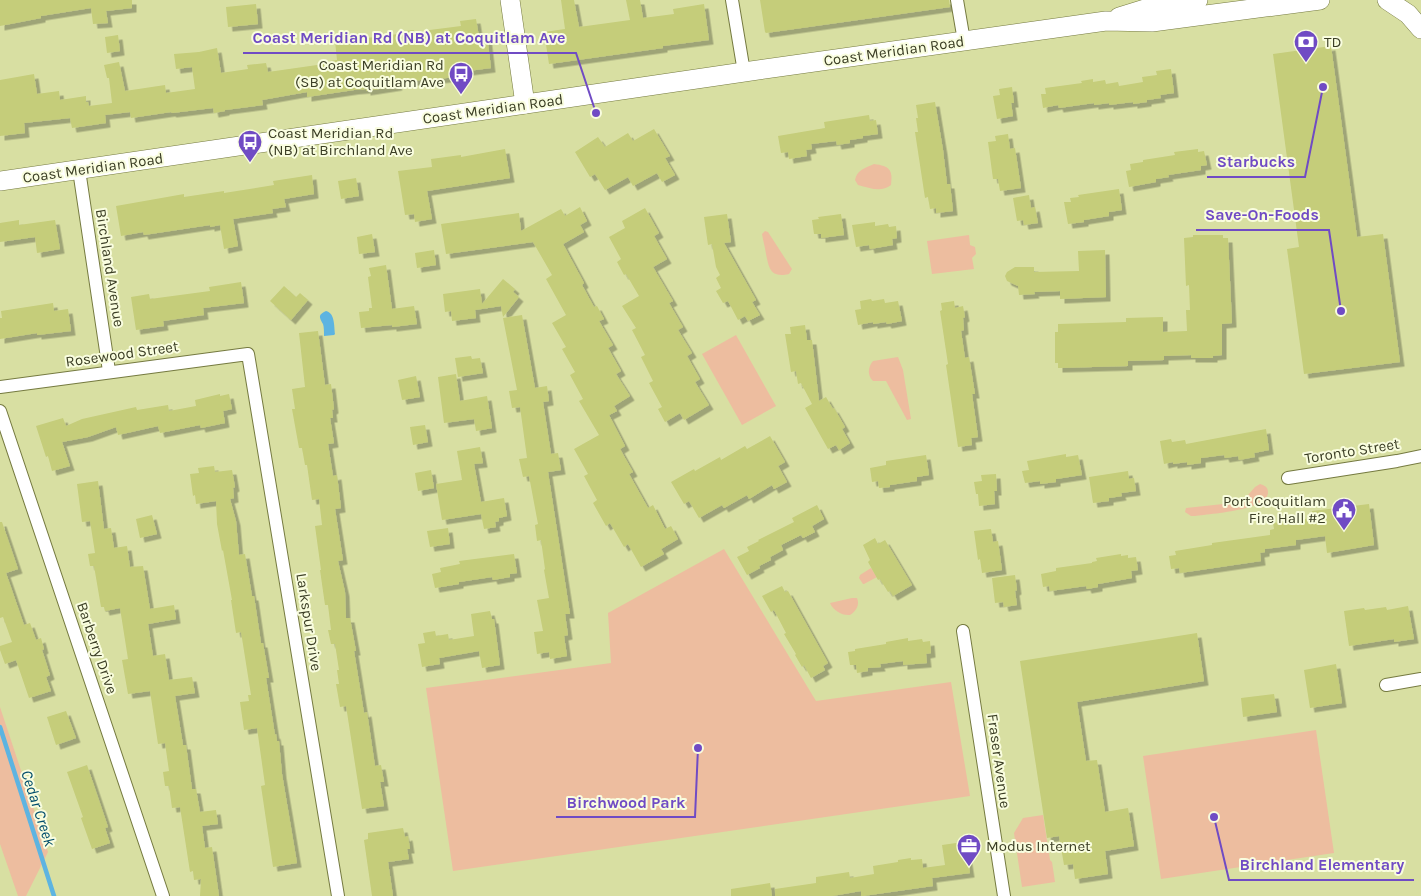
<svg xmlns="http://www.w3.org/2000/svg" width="1421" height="896" viewBox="0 0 1421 896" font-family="Karla,sans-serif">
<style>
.green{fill:#edbd9f}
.water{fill:#5db4e1}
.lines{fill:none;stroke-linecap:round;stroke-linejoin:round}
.stream{stroke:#5db4e1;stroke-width:4.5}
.building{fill:#c5cd7a;filter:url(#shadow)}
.street-casing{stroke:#757a40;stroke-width:14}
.secondary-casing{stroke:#757a40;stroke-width:20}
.street{stroke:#fff;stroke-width:12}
.secondary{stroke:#fff;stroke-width:19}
.labels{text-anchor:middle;stroke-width:4;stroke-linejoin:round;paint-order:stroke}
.poi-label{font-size:15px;fill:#3b3e25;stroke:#f9fddf;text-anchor:start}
.street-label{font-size:15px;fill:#3b3e25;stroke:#f9fddf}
.water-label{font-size:16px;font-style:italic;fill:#024e6c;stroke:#f9fddf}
.leader{fill:none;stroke:#704bc4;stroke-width:2}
.callout-dot{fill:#704bc4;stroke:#f9fddf;stroke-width:2}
.callout-label{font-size:16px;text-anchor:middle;font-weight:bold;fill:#704bc4;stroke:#f9fddf;stroke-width:4;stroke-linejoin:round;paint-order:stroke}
</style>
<defs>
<filter id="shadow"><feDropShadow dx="4.5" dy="4.5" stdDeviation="0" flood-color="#0004"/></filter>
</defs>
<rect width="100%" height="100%" fill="#d8dfa2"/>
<g class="green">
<path d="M874,164C890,166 893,170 891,185C881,193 870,188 858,185L855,180C857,170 865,168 874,164Z"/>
<path d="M765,231L768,232L790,266L792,269L789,274C771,278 769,269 766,254C765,247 763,240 762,234Z"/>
<path d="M969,235L970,245L975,247L976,254L972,258L974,269L932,274L927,241Z"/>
<path d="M736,335L776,406L742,425L702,354Z"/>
<path d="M898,357L903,370L911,419L907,420L886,381H873C867,375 868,367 873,361Z"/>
<path d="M1260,484C1264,485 1268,487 1268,492C1269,510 1209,514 1195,516H1191L1185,512L1186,508L1242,502L1255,487Z"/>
<path d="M724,549L816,701L951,682L970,796L453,871L426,688L611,663L608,613Z"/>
<path d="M871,568L877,577L864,584H863L859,578L860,575Z"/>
<path d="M852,598H857C860,605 856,611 850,615C842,616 833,610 830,603Z"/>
<path d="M0,707L48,852L26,896H18L0,844Z"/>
<path d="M1316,730L1334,853L1161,879L1143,756Z"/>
<path d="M1043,815L1050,860L1052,862L1055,882L1022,887L1014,833L1023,818Z"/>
</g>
<path class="water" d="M326,311C335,313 334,326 335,334L334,335L324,336C324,332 324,327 323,324C320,318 317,315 326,311Z"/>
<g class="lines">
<path class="stream" d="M0,727L54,896"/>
</g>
<g class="building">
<path d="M0,0H132V8L106,11L108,23L93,24L91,8L41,16V18L0,26Z"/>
<path d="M561,0H574L579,27L630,20L626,0H640L643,18L674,14L673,9L704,4L709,40L663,46V48L549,64L544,32L565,29Z"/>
<path d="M760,0H949L950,7L766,33L765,32Z"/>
<path d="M256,4L258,24L228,27L226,7Z"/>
<path d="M476,19L479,37L487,35L491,68L460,72L461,76L432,80V78L397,84L398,86L366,91V89L354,90L307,97V92L262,100L263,105L225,110V111L214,113L213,108L172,113L171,112L131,118L130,112L105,115L106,123L72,128L70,118L24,123L25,133L0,136V80L34,74L37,94L59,91L60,100L86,96V102H88L89,106L112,103L109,78H107L104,65L119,62L125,91L165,85L166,93L195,89L192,67L176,69L174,54L199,52L217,48L221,73L248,69L247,65L266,63L268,72L331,63L330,61L337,60L335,41L351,38V40L398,34V32L414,30V32L461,26L460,21Z"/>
<path d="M118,35L120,51L107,53L105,37Z"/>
<path d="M1331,46L1357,237L1383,234L1400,362L1304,374L1287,249L1299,247L1273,54Z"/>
<path d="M1171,69L1174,93L1160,95L1161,98L1147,100V102L1133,104V102L1109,105V103L1094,105V103L1059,108L1058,105L1043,108L1041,94H1046L1045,88L1082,83L1081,81L1093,79V82L1105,80L1106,84L1118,82L1119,86L1143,82L1142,77L1157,75L1156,71Z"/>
<path d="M1012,87L1014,103H1011L1013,116L997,119L993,96L1000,95L999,89Z"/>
<path d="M935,102L943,150L947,184H950L953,211L936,213V208L930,209L928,197L925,198L915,132H918L916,118H918L916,105Z"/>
<path d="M869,115L870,121L876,120L878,134L863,136V138L850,140V143L837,145L836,141L811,144L812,149L806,150L807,156L789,159L788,152L781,153L778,136L825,128L824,122Z"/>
<path d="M654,129L670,156L665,158L675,175L662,182L657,173L633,186L628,177L605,190L595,174L590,177L575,152L598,137L605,147L628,133L633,141Z"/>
<path d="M1008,134L1010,149L1015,148L1021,188L1000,191L998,179H993L988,142L996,141L995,136Z"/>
<path d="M505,149L510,178L427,191L432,219L415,222L414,214L405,215L398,171L432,167L431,159L461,155V157Z"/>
<path d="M1198,149V152L1204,151L1207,165L1201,166V170L1168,175L1169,177L1156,179V182L1129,187L1126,171L1131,170L1130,164L1143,162V160L1175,155L1174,152Z"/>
<path d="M312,175L314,194L284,199L286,207L272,209L273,213L233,219L238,246L224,249L220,225L210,227V225L144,235L143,232L121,236L116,206L184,194V197L224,191V193L274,185L273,181Z"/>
<path d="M356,178L359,196L341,199L338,181Z"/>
<path d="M1119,189L1122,210L1109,212V216L1084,220V222L1068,224L1064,202H1071L1070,198L1079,197L1078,195Z"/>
<path d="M1029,195L1031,208L1035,207L1038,223L1024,225L1023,220L1017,221L1013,198Z"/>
<path d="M580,207L587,221L580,225L584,232L563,244L584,283L582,285L594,307L597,306L604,319L599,321L613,345L608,348L621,371L616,374L630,396L614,406L617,411L609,415L625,446L620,449L633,472L629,474L648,508L653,505L665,529L671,526L678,539L661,549L664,554L641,567L628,544L624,547L610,523L606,526L593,503L597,500L584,476L588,474L574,449L599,435L579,401L583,399L570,375L575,372L562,349L566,347L552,323L566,315L546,279L552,275L533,242L446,254L441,224L519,213L521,231L561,209L565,216Z"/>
<path d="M645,208L659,233L654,236L667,259L653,267L673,301L669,303L683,327L678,330L692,353L687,356L700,379L695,382L709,405L684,420L680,413L665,422L658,409L662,407L649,383L653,381L641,357L645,355L632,330L636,328L622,306L639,296L626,274L624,275L617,262L621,259L609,237L625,228L622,221Z"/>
<path d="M727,214L731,242L724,243L756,300L752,302L760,315L748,321L745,316L738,320L728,301L723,303L716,291L721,288L716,278L720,275L716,267L712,244L708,245L704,217Z"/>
<path d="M841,214L844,235L821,238V234H814L812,220L819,219L818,217Z"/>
<path d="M19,220V225L55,220L60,249L37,253L35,237L0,242V223Z"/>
<path d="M875,222V226L888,224L889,227L896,226L897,238L892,239L893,245L870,249L869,245L856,247L852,225Z"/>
<path d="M372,234L375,252L359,254L357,237Z"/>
<path d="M1193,235H1223V238H1228L1232,323L1222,324V355L1213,356V358H1191V355L1164,356V360L1128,361V366L1058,368V363H1055V332H1058V324L1126,322V318L1163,317V332L1187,331L1186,310H1190L1189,285L1186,286L1184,238L1193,237Z"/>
<path d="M434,250L436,265L417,268L415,253Z"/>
<path d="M1105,250L1106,297L1060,299V291L1034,292L1035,294L1019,295L1018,286L1007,281L1005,276L1007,272L1015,267H1034V272L1079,271L1078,251Z"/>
<path d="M386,265L392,309L414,306L417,324L392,327V325L361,328L359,312L369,311V308H372L368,277L371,276L369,268Z"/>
<path d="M503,279L515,289L513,292L519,297L503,317L501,306L475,310L476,318L452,321L451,311L445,312L443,294L480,289L482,304Z"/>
<path d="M241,282L244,303L203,308L204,315L163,321L164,326L136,330L131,297L149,294L150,299L210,291L209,287Z"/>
<path d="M284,286L296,297L300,293L308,300L291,320L270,301Z"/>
<path d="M871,299L872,301L884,299L885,303L898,301L902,321L887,324L886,322L873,324V322L858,325L855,310L861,309L860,301Z"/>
<path d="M954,301L955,308L963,306L965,317L963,318L964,330L961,331L965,358L969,357L975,394H972L978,437L971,438L972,445L958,447L946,365L948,364L940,311L942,310L941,303Z"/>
<path d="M53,303L54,311L68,309L71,331L37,335V333L0,339V318H2L1,311Z"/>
<path d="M522,315L535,388L547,386L549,401L543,402L551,454L558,453L561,470L548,472L570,614H565L568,635L564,636L567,656L550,659L549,652L537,654L534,632L543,631L537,600L549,598L544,570L545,569L541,540L537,541L535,525L538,524L529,476L523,477L519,459L527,458L520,407L512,408L509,391L517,390L503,318Z"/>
<path d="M805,325L807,340H812L819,401L826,397L833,409L834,408L845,427L842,429L850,443L839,450L836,445L828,449L805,408L812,404L801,383L798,384L796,371L791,372L785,334H791L790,327Z"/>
<path d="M318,331L325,385L331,384L334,409L332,410L333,418H330L334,443L328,444L333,476L337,475L341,508L335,509L343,560L338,561L345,592L346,618H350L356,651H354L364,713L367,712L375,766L381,765L384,782H380L384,806L362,809L346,706L340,707L336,684H339L337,670H339L335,644H331L328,630H331L328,605H325L320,570H321L315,526L322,525L319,499L312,500L307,465H305L302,448H299L292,409H295L292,389L305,387L299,333Z"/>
<path d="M471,356L472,359L480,358L483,373L458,377L455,358Z"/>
<path d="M456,374L460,401L487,396L492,428L476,431L474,419L444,423L438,377Z"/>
<path d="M416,376L420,397L402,400L398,380Z"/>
<path d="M220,394V396L229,394L232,409L223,411L225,423L201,428L200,425L160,433L158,426L118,435L116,427L88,437L62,442L70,466L52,471L48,456L46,457L36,426L63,418L66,426L82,419L136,407L137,410L168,405L169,411L196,406L195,400Z"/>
<path d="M425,425L428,442L413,445L410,427Z"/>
<path d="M1266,429L1269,450L1254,453L1255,457L1239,460L1238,456L1225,458L1224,455L1201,458V463L1187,465V462L1173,464V462L1164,464L1160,441L1171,439L1172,442L1185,440L1186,444Z"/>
<path d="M770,436L785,462L778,466L787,482L774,489L772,485L749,499L747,495L724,508L722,505L699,518L689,501L684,504L671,482L694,469L695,471L720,457L721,460L745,446L747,449Z"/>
<path d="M480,447L483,463L474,464L481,502L504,498L507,516L499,518V521L495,522L496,527L484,529L481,514L442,520L436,484L462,480L457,451Z"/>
<path d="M1066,454V457L1078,455L1082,475L1056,479V482L1040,484V481L1025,483L1022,471L1029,470L1027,461Z"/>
<path d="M926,455L929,475L917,477V481L890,485V487L879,488L878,481L872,482L870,468L886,465V461Z"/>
<path d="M214,466L215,472L232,470L235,487L233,488L234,498L230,499L236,521L239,555L245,554L252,596H254L261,643H263L269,678H266L275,735L276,734L277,741H279L282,774L297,863L273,867L261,786L265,785L257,728L244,730L240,702L249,701L248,695H251L241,632L236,633L231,600H232L223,550L222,551L217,524L216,501L196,504L195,495L193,496L190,474L199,473L198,468Z"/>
<path d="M431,470L434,488L418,491L415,473Z"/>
<path d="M1128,471L1129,479L1134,478L1136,491L1121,493L1122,496L1109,498V501L1093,503L1089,477Z"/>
<path d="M996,474L997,491H994L995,504L979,506L978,494H976L974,482L982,481L981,475Z"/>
<path d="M98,481L104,529L111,528L114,548L127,546L130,567L143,566L150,609L174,605L176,619L148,624L153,656L165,654L169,680L192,677L195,693L175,696L183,745H186L192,789H196L200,812L216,810L218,824L202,826L205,848L212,847L219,896H200L201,879L194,880L193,871L190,872L180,807L172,808L169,786H165L163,772L169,771L165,743L158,744L150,691L128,694L122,660L128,659L120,608L105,611L104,607H101L94,566H90L88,554L95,553L90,521L82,522L77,484Z"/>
<path d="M1369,504L1374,545L1327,553L1325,536L1296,540V545L1265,549V552L1260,553L1261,561L1180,573L1179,568L1171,569L1169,556L1176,555L1175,551L1212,545V543L1270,535V530L1274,529L1273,523L1313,518L1312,511Z"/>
<path d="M817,505L824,519L812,526L815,532L803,538L801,535L781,545L783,550L770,557L771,560L759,566L760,568L747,575L737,557L749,551L747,547L759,541L758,540L794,522L792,518Z"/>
<path d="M152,515L157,534L140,538L136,519Z"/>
<path d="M0,522H2L18,569L6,573L24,625L30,623L36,640L41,638L44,649L42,650L50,675L46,677L51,691L29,698L16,660L5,664L0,650V646L12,642L3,617L0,618Z"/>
<path d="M448,528L450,544L430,547L427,531Z"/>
<path d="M991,529L993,542L998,541L1002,570L982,573L980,559L978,560L974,531Z"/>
<path d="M875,538L878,544L885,540L912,585L893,596L890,591L888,592L880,579L878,580L868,562L870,560L863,545Z"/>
<path d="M514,554L517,573L510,574V577L493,580L492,577L459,582V584L435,588L432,574L441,572L440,568L460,564L459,561Z"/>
<path d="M1121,554V556L1128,555V558L1136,557L1138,570L1131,571L1132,578L1098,584V587L1087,589L1086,586L1050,591L1049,586L1043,587L1041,574L1056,571V568L1092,563V562L1097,561L1096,558Z"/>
<path d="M1015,575L1017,590L1015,591L1017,605L1004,607L1003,602L995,603L992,578Z"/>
<path d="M782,586L785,592L788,591L828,663L823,666L825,670L811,678L804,665L802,667L795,655L796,654L784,634L786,633L774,610L771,612L762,596Z"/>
<path d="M1408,606L1414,639L1394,642V639L1349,646L1344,611L1364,608L1365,610L1386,607L1387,610Z"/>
<path d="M490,611L492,619H494L500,665L482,668L479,651L439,658L440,664L422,667L418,644L425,643L423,633L435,631L436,636L448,634L449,640L474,636L471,614Z"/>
<path d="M1197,633L1204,681L1077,702L1086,761L1097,760L1105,812L1128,808L1134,846L1105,851L1108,874L1075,879L1073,864L1064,865L1059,836L1047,838L1020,661Z"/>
<path d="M908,638V641L922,639L923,642L930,641L931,653L926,654L927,663L903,665V661L880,664L881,667L868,668V671L857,673L856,665H850L848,652L855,651V649L886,644V642Z"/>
<path d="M1336,664L1342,703L1310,708L1304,670Z"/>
<path d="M1274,694L1277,712L1243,717L1241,698Z"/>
<path d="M66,711L76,738L56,745L47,717Z"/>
<path d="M87,765L108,827L105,828L110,843L92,849L81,818L83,817L67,772Z"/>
<path d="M403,828L405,837L408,836L410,849H407L409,859L388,862L393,896H372L364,840L368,839V833Z"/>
<path d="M963,842L965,855L967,854L970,873L932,878L933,886L863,896H861V891L832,896H775V889L816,883V877L849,872L850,878L874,874L873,866L898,862V860L911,858V860L922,859L923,868L945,865L942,845Z"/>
<path d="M770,883L772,896H731V889Z"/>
</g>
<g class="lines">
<defs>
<g id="street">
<path d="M732,0L744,72"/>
<path d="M957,0L964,41"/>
<path d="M79,170L109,371"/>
<path d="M0,387L248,354L338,896"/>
<path d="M0,411L163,896"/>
<path d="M1288,478L1397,461L1421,456"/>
<path d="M963,631L1004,896"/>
<path d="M1386,685L1421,679"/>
</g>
<g id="secondary">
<path d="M510,0L525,104"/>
<path d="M1387,0L1408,14L1421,29"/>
<path d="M1119,17L1145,9L1198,0"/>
<path d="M0,181L744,72L1106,21L1152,22L1320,0"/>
</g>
</defs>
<use href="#street" class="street-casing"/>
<use href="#secondary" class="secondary-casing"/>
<use href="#street" class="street"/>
<use href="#secondary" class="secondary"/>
</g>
<defs>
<symbol id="bank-pin" viewBox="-11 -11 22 30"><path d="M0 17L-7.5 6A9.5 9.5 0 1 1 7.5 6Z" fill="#704bc4" stroke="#f9fddf"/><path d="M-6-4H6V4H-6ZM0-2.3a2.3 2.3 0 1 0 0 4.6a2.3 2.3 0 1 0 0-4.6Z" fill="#fff"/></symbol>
<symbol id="bus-pin" viewBox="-11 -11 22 30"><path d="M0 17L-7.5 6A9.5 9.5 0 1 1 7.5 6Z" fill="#704bc4" stroke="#f9fddf"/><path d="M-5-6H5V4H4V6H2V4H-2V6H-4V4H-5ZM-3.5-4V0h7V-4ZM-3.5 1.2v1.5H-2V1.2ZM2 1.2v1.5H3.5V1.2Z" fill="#fff"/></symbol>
<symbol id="civic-pin" viewBox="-11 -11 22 30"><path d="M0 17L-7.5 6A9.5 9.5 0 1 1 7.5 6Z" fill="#704bc4" stroke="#f9fddf"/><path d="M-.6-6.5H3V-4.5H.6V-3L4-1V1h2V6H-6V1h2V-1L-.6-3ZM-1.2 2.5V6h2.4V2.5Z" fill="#fff"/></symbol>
<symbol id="office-pin" viewBox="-11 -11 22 30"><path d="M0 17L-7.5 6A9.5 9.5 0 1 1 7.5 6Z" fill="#704bc4" stroke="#f9fddf"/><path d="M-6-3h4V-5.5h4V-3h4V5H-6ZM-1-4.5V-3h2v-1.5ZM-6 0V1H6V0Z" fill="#fff"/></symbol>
</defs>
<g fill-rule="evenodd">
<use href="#bank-pin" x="1292" y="28" width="28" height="38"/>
<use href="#bus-pin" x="447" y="60" width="28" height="38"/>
<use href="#bus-pin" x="236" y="128" width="28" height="38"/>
<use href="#civic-pin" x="1330" y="496" width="28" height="38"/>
<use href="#office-pin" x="955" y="832" width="28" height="38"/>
</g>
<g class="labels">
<g class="poi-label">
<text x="1324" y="47">TD</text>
<text x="444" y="70" text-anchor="end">Coast Meridian Rd<tspan x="444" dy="17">(SB) at Coquitlam Ave</tspan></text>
<text x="268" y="138">Coast Meridian Rd<tspan x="268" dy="17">(NB) at Birchland Ave</tspan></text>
<text x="1326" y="506" text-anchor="end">Port Coquitlam<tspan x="1326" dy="17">Fire Hall #2</tspan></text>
<text x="986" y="851">Modus Internet</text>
</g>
<g class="street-label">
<text transform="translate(894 51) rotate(-8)" y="5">Coast Meridian Road</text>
<text transform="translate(493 109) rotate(-8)" y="5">Coast Meridian Road</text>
<text transform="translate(93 168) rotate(-8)" y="5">Coast Meridian Road</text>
<text transform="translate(110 268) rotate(81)" y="5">Birchland Avenue</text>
<text transform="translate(122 354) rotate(-8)" y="5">Rosewood Street</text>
<text transform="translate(1352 451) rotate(-9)" y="5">Toronto Street</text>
<text transform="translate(309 622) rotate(81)" y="5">Larkspur Drive</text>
<text transform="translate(97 648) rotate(71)" y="5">Barberry Drive</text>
<text transform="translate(999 761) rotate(82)" y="5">Fraser Avenue</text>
</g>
<g class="water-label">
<text transform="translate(39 808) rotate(72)" y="6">Cedar Creek</text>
</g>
</g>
<path class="leader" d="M596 113L576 53H243M1323 87L1305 177H1207M1341 311L1329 230H1196M698 748L695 817H556M1214 817L1229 880H1414"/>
<g class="callout-dot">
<circle cx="596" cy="113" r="5"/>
<circle cx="1323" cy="87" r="5"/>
<circle cx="1341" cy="311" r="5"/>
<circle cx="698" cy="748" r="5"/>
<circle cx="1214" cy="817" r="5"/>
</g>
<g class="callout-label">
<text x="409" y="43">Coast Meridian Rd (NB) at Coquitlam Ave</text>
<text x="1256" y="167">Starbucks</text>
<text x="1262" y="220">Save-On-Foods</text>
<text x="626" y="808">Birchwood Park</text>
<text x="1322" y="870">Birchland Elementary</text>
</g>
</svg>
